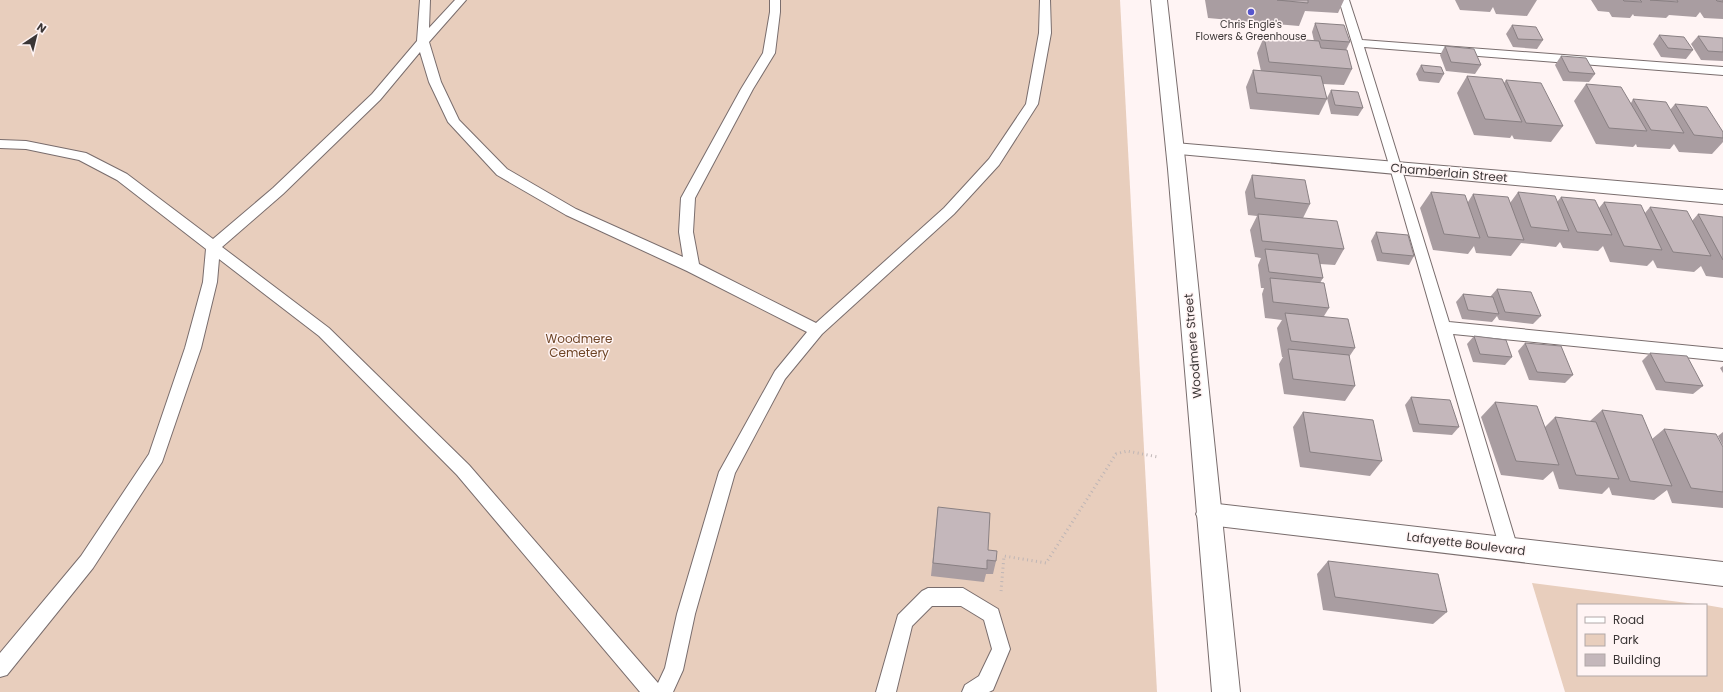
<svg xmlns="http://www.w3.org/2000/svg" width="1723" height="692" viewBox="0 0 1723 692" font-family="Poppins,sans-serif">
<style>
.green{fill:#e8cebd}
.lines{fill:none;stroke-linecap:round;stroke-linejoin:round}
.lane-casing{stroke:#796d6d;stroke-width:2}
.street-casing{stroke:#796d6d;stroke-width:2}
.secondary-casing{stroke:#796d6d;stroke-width:2}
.path{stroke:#beb5b5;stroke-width:3;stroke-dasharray:1 3.5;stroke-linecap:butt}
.lane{fill:#fff;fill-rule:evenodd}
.street{fill:#fff;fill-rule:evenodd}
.secondary{fill:#fff;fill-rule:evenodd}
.wall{fill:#a99da1}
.building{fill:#c4b7bb;stroke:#898083}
.poi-dot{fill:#5656cd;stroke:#fff4f4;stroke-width:1.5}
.labels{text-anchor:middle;stroke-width:3;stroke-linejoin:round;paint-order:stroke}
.far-poi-label{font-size:10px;fill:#3b3636;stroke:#fff4f4}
.street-label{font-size:12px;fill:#3b3636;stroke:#fff4f4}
.park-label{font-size:12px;fill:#6e4526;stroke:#fff4f4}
</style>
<rect width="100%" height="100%" fill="#fff4f4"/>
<g class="green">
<path d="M0,0H1120L1157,692H0Z"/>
<path d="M1532,583L1703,605H1578V675H1706V605L1723,608V692H1565Z"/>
</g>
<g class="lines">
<defs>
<g id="lane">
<path d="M420,0H430L429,28L455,0H466L429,42L441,82L459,120L507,169L576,209L683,257L679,232L681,198L741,89L763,53L770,12V0H780V12L775,53L753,89L695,198L693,232L699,264L816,323L944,208L989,159L1026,104L1039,33L1040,0H1050L1051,33L1038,104L999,165L954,214L822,334L785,379L735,473L695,614L683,670L673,692H640L457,475L319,336L219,259L217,282L201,348L162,462L93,568L7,675L0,677V653L81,556L149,454L185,348L203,282L206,249L117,180L79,160L26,149L0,148V140L26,141L86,153L127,174L213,239L273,188L372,94L417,41ZM420,52L429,82L448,122L497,175L566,215L687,271L807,332L775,371L719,472L677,614L665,668L658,683L469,465L329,328L222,247L283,194L380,100Z"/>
<path d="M1339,0H1349L1362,40L1723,67V75L1364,47L1449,322L1723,349V361L1453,334L1518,549L1515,555L1509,557L1503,555L1500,549L1390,168Z"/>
<path d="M928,588H963L998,609L1010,649L993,690L989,692H962L965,685L979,676L992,649L984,620L961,606H932L912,626L896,692H876L898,615L922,591Z"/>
</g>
<g id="street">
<path d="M1175,143L1723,190V204L1168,153L1166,149L1168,145Z"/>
<path d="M1209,503L1723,562V586L1209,525L1200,522L1196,514L1200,506Z"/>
</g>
<path id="secondary" d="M1151,0H1167L1186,169L1240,692H1212L1168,169Z"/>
</defs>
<use href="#lane" class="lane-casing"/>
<use href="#street" class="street-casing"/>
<use href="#secondary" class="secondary-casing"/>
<path class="path" d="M1001,591L1004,556L1046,563L1116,454L1127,451L1158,457"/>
<use href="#lane" class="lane"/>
<use href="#street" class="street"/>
<use href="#secondary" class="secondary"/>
</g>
<g class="wall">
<path d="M1205,0H1344L1338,13L1305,11L1299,26L1208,18Z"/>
<path d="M1455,0H1537L1527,16L1496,14L1493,7L1490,12L1460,10Z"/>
<path d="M1591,0H1723V19L1704,18L1700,12L1696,17L1669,15L1666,18L1634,16L1633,14L1630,18L1612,17L1609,12L1598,11Z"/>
<path d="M1315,23L1350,42L1346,50L1352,69L1344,85L1323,84L1327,99L1319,115L1250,109L1246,87L1253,70L1261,71L1257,53L1264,37L1314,41L1312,32Z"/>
<path d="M1512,25L1543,40L1537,49L1513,47L1506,34Z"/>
<path d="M1659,35L1693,50L1686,59L1661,57L1653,44Z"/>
<path d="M1698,36L1723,38V61L1701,60L1691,44Z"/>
<path d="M1445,46L1481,65L1475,74L1446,71L1440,55Z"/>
<path d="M1561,56L1595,74L1589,82L1563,81L1555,65Z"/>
<path d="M1421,65L1444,74L1439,83L1419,81L1416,74Z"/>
<path d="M1467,76L1504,83L1506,80L1563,126L1551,142L1514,139L1512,135L1510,138L1474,135L1457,93Z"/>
<path d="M1586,84L1631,103L1633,99L1670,110L1675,104L1723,132V142L1712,154L1679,152L1674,144L1670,149L1637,147L1636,144L1633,147L1596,144L1574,101Z"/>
<path d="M1331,90L1363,108L1358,116L1331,114L1327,98Z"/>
<path d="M1252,175L1310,204L1303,218L1344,249L1335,265L1320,264L1323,278L1320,283L1329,308L1324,316L1355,348L1349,357L1355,386L1345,401L1284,394L1279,364L1283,357H1282L1277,328L1282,320L1265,318L1262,294L1264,288H1261L1258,265L1261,258L1255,257L1250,230L1257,216L1248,215L1245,192Z"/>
<path d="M1431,192L1468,202L1473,194L1510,203L1518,192L1557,202L1561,197L1599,208L1604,202L1645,213L1650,207L1692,221L1698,214L1723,217V278L1706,276L1701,266L1694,272L1657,268L1653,260L1647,266L1610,262L1603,246L1598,251L1563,248L1560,242L1556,247L1521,243L1511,256L1476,253L1474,246L1468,254L1433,250L1420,208Z"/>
<path d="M1376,232L1414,256L1409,265L1377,261L1371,241Z"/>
<path d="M1497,289L1541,316L1533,324L1499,320L1497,316L1492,322L1462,319L1456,302L1463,294L1490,297Z"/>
<path d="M1474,336L1512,357L1505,365L1473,362L1467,344Z"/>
<path d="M1525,343L1573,375L1565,383L1529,380L1518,351Z"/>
<path d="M1650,353L1703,386L1693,394L1656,390L1642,361Z"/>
<path d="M1723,366V373L1720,368Z"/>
<path d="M1411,397L1459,427L1452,435L1413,432L1405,405Z"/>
<path d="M1495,402L1545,427L1555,417L1590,421L1602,410L1652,439L1664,429L1723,447V508L1672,503L1667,490L1654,500L1612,495L1609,487L1602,494L1559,489L1553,471L1543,480L1501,475L1481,417Z"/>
<path d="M1303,412L1382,461L1370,476L1300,467L1293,427Z"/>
<path d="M1723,432V446L1718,436Z"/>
<path d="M938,507L988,550L996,561L993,574H986L984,582L931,576Z"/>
<path d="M1328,561L1447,612L1433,624L1323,610L1317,574Z"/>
</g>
<g class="building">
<path d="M1277,0H1308V3Z"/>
<path d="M1623,0H1640L1642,2L1624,1Z"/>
<path d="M1650,0H1677L1678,2Z"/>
<path d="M1716,0H1723V2L1717,1Z"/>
<path d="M1315,23L1344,25L1350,42L1321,40Z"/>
<path d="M1512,25L1536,27L1543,40L1518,39Z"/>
<path d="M1659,35L1684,37L1693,50L1668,48Z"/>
<path d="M1698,36L1723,38V52L1708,51Z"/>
<path d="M1264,37L1319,41L1321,48L1347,50L1352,69L1269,62Z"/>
<path d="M1445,46L1474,49L1481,65L1451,62Z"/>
<path d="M1561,56L1586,58L1595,74L1569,72Z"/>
<path d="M1421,65L1441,67L1444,74L1424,72Z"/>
<path d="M1253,70L1321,76L1327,99L1257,93Z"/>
<path d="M1467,76L1502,79L1522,122L1485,119Z"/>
<path d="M1506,80L1541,83L1563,126L1526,123Z"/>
<path d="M1586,84L1621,87L1647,131L1609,128Z"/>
<path d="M1331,90L1358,92L1363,108L1335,105Z"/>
<path d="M1633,99L1666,102L1684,133L1651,130Z"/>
<path d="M1675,104L1707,107L1723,132V138L1694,135Z"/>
<path d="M1252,175L1305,180L1310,204L1255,198Z"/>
<path d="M1431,192L1465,195L1480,238L1444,234Z"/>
<path d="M1518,192L1555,196L1569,231L1531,227Z"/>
<path d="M1473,194L1508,197L1524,240L1488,237Z"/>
<path d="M1561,197L1595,200L1612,235L1577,232Z"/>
<path d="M1604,202L1641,205L1662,250L1624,246Z"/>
<path d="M1650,207L1687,211L1711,256L1673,252Z"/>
<path d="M1258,214L1337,221L1344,249L1262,241Z"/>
<path d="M1698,214L1723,217V260Z"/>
<path d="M1376,232L1408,235L1414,256L1382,253Z"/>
<path d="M1265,249L1318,254L1323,278L1269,272Z"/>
<path d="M1270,278L1324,283L1329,308L1273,302Z"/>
<path d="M1497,289L1531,292L1541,316L1505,312Z"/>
<path d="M1463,294L1493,297L1499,314L1468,310Z"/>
<path d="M1285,313L1348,319L1355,348L1291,341Z"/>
<path d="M1474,336L1506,340L1512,357L1480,354Z"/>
<path d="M1525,343L1561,346L1573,375L1537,372Z"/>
<path d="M1288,349L1349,355L1355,386L1293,379Z"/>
<path d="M1650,353L1687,356L1703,386L1665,382Z"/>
<path d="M1411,397L1450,400L1459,427L1419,424Z"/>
<path d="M1495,402L1537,406L1559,465L1516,461Z"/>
<path d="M1602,410L1642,415L1672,486L1630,481Z"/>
<path d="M1303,412L1373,420L1382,461L1310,452Z"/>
<path d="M1555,417L1596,422L1619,479L1576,475Z"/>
<path d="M1664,429L1716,434L1723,447V492L1691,488Z"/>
<path d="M938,507L990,513L988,550L997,551L996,561L987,560V569L933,563Z"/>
<path d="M1328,561L1438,574L1447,612L1335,597Z"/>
</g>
<circle class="poi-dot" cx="1251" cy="12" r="4"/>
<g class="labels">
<g class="far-poi-label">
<text x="1251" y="28">Chris Engle's<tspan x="1251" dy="12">Flowers &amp; Greenhouse</tspan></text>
</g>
<g class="street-label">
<text transform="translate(1449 173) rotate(5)" y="4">Chamberlain Street</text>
<text transform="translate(1193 346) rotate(-95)" y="4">Woodmere Street</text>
<text transform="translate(1466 544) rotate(7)" y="4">Lafayette Boulevard</text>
</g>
<g class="park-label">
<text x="579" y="343">Woodmere<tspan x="579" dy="14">Cemetery</tspan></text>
</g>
</g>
<rect x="1577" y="604" width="130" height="72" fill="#fff4f4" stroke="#b1a8a8"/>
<rect x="1585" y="617" width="20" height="6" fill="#ffffff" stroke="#b1a8a8"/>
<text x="1613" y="624" font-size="12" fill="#3b3636">Road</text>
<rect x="1585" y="634" width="20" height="12" fill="#e8cebd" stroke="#b1a8a8"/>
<text x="1613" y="644" font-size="12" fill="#3b3636">Park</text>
<rect x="1585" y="654" width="20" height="12" fill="#c4b7bb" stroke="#b1a8a8"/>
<text x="1613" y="664" font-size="12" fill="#3b3636">Building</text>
<g transform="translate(36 36) rotate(35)" stroke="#fff4f4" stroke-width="3" paint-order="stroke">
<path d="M0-3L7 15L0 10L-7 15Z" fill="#3b3636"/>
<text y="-6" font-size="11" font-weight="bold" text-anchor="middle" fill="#3b3636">N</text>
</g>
</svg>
